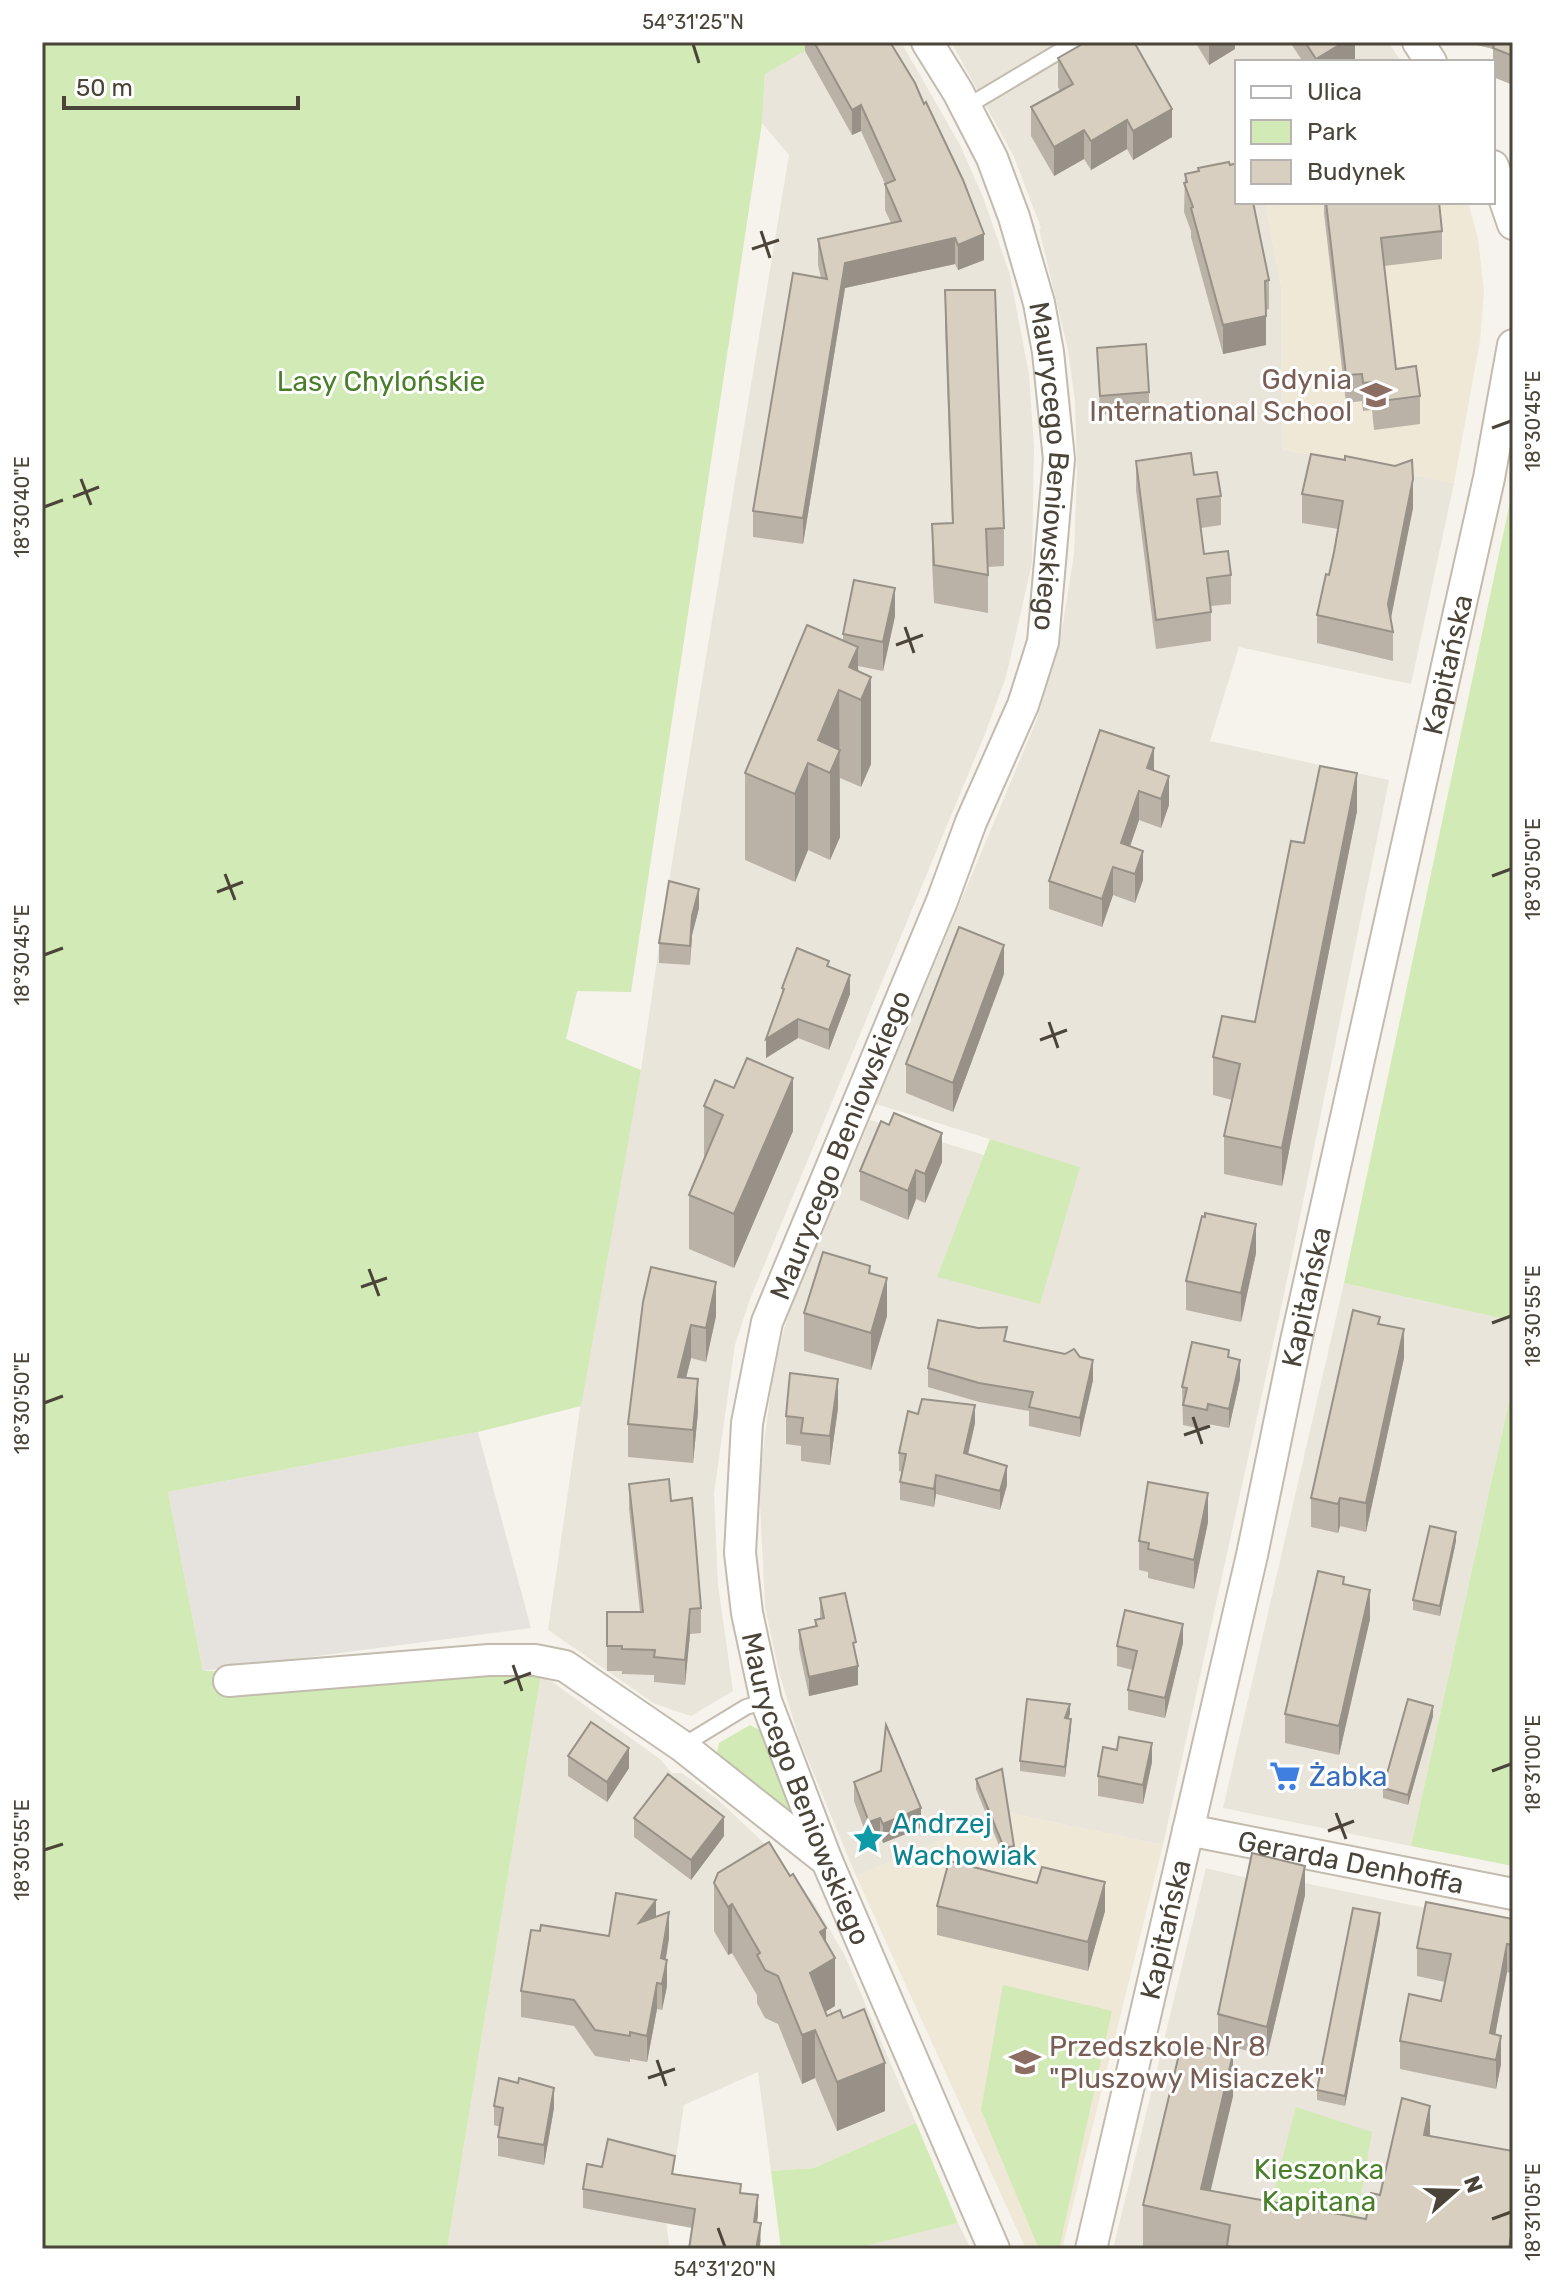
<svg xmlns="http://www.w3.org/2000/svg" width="1555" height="2291" viewBox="0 0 1555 2291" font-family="Rubik,sans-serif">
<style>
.residential{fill:#eae5da}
.industrial{fill:#e6e2dd}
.education{fill:#efe8d6}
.green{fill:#d2eab5}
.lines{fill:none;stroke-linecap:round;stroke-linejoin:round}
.lane-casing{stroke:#c2bbae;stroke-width:18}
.street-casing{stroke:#c2bbae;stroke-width:34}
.lane{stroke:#fff;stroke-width:14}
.street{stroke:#fff;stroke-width:30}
.wall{fill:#bab2a6}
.shaded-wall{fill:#979187}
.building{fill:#d8cfc1;stroke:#979187;stroke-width:2}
.ticks{fill:none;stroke:#4b4439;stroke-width:3}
.labels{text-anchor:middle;stroke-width:6;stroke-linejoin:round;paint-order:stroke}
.education-label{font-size:28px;fill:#785e54;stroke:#fff;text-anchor:end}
.park-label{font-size:28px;fill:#4a7f2a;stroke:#fff}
.street-label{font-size:28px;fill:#4b4439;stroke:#fff}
.shop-label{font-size:28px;fill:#366cbe;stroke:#fff;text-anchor:start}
.culture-label{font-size:28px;fill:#0d838f;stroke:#fff;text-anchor:start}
.neatline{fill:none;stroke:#4b4439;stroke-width:3}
.ticks-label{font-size:20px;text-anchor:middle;fill:#4b4439}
</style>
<rect width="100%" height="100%" fill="#f6f3ec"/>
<g class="residential">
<path d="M821,42H901L960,145L983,197L1010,275L1029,374L1034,447L1032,563L1006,677L985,734L750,1299L735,1345L714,1493L718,1585L733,1691L691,1716L655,1704L548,1630L585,1374L641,1070L666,899L789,155L762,123L765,74Z"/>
<path d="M951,42H1388L1401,61L1237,62V202H1265L1281,285L1282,449L1454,483L1411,684L1239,647L1210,741L1389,780L1286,1285L1163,1845L1009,1813L856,1876L799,1738L779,1672L765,1607L759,1482L773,1374L788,1314L870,1120L984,1155L938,1277L1080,1167L876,1104L1037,719L1062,629L1074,554L1077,472L1075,401L1068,350L1039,229L1041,228L1014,157Z"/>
<path d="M1344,1283L1513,1321V1384L1411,1846L1223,1808Z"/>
<path d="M541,1674L660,1759L672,1773H682L717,1799L764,1843L814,1903L844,1954L916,2123L814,2168L771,2171L758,2072L684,2105L666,2223L670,2249H447Z"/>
<path d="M1206,1868L1251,1879L1280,1878L1513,1926V2249H1113Z"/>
<path d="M958,2223L971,2249H853Z"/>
</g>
<path class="industrial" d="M478,1432L531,1628L203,1671L168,1492Z"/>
<g class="education">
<path d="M1265,202H1468L1478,238L1484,291L1480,341L1454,483L1282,449L1281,285Z"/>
<path d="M1009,1813L1163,1845L1062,2249H1026L856,1876Z"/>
</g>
<g class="green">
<path d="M42,42H808L807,50L765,74L762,123L631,992L577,991L566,1039L641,1070L581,1406L478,1432L168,1492L203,1671L541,1674L447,2249H42Z"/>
<path d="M1513,488V1321L1344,1283Z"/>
<path d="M990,1139L1080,1167L1040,1304L937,1277Z"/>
<path d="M1513,1384V1866L1411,1846Z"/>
<path d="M750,1725L761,1731L792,1805L790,1813L787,1814L722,1759L717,1752L719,1743Z"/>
<path d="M1003,1985L1112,2011L1059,2249H1039L981,2110Z"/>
<path d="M1296,2107L1372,2132L1353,2241L1265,2225Z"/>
<path d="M916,2123L958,2223L853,2249H781L771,2171L814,2168Z"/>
</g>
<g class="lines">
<defs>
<g id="lane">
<path d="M966,107L1075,42"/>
<path d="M682,1746L746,1707L766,1701"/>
</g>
<g id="street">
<path id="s1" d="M927,42L958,92L992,158L1014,217L1039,303L1048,352L1059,459L1043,642L1023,705L971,822L942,901L767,1322L747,1423L740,1553L747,1613L766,1701L827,1861L994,2249"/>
<path d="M1418,42L1431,62"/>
<path d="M1493,166L1513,224"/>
<path d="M229,1681L489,1660H535L565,1666L682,1746L827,1861"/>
<path id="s2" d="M1188,1830L1513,1894"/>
<path id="s3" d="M1091,2249L1252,1555L1296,1341L1489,478L1513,345"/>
</g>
</defs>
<use href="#lane" class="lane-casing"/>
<use href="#street" class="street-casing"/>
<use href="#lane" class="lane"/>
<use href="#street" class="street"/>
</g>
<g class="wall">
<path d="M805,42H890L984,260L958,270L955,264L845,288L803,544L753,537V511L821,278L818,265V239L891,223L885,210V184L861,131L852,135L805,51Z"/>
<path d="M1197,42H1235V49L1209,65L1197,45Z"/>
<path d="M1290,42H1355V60L1351,62H1303Z"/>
<path d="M1469,42H1513V85L1493,77V49L1469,43Z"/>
<path d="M1058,58L1172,137L1133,160L1127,149L1091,170L1084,159L1054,176L1031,136V107L1060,91L1058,87Z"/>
<path d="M1185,174L1269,280V309L1265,310L1266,345L1223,354L1191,237V231L1184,212Z"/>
<path d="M1324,202H1439L1442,231V259L1384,266L1396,369L1420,396V424L1374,430L1372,410L1363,411L1362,401L1346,403L1324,213Z"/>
<path d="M945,290L1004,528V566L988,567V613L934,603L932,561V524L952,523L945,328Z"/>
<path d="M1097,348L1149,392V411L1100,415Z"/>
<path d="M1136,461L1194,475L1221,496V525L1201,528L1204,554L1231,575V604L1211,606V641L1156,649L1136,490Z"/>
<path d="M1302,494L1413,508L1390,618L1393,632V661L1317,643V615L1329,575L1338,529L1302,523Z"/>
<path d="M895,616L883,671L858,666L871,764L861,787L840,778V837L830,860L808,850L795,882L745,860V773L843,641V634Z"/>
<path d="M1154,771L1169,805L1161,828L1139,820L1130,846L1143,880L1135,903L1113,895L1102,927L1049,909V881Z"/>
<path d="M1357,811L1282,1186L1224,1174V1136L1232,1100L1213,1095V1057L1255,1022L1304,843Z"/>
<path d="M699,908L692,935L690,965L659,963V943Z"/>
<path d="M829,967L850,994L829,1050L798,1038L766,1058L782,996V988Z"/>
<path d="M1004,974L953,1112L906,1093V1064Z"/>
<path d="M704,1106L793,1131L734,1268L689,1249V1195L704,1160Z"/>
<path d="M889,1125L942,1162L925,1203L916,1199L908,1220L860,1200V1171Z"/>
<path d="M1256,1253L1241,1322L1186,1310V1281Z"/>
<path d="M870,1273L887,1316L871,1370L804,1351V1313Z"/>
<path d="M643,1302L716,1316L706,1362L691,1358L686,1378L698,1412L693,1463L628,1457V1424Z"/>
<path d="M1380,1324L1404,1358L1366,1532L1340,1526L1338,1533L1311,1527V1498Z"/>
<path d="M978,1328L1093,1380L1080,1437L1029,1426V1411L979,1402L928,1387V1368Z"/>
<path d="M1229,1357L1240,1379L1229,1428L1208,1424L1207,1430L1183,1425L1182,1387Z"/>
<path d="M838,1408L830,1465L801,1461V1446L786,1444V1416Z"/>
<path d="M975,1423L968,1454L1007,1485L1000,1510L936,1494L934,1507L900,1500V1482L902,1472L899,1471V1453Z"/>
<path d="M629,1484L671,1501L701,1608V1633L690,1634L685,1685L654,1682V1675L622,1674V1671H607V1612H640L629,1509Z"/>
<path d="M1208,1522L1194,1589L1148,1578V1572L1139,1570V1541Z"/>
<path d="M1456,1541L1440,1616L1413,1610V1600Z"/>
<path d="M1344,1584L1370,1619L1339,1755L1285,1743V1714Z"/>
<path d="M820,1598L856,1659L858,1685L809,1696L799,1649V1630L815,1626V1620L820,1619Z"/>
<path d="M1183,1643L1165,1718L1128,1710V1690L1133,1670L1117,1666V1646Z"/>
<path d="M1070,1714L1068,1718L1071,1728L1065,1777L1020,1771V1761Z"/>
<path d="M1433,1716L1408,1805L1383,1798V1788Z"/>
<path d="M568,1756L629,1768L607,1802L568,1776Z"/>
<path d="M1152,1762L1143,1804L1098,1796V1776Z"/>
<path d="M976,1779L1014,1855L1004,1858L976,1789Z"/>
<path d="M854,1782L921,1828L883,1843L880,1837L869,1842L854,1801Z"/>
<path d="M634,1818L724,1836L691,1880L634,1837Z"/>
<path d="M714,1883L826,1943L835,2006L825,2012L885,2111L837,2131L815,2078L802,2084L778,2024L765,2018L757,2003V1995L732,1953L728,1955L714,1931Z"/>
<path d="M1305,1895L1267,2056L1218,2043V2014Z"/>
<path d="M937,1906L1105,1911L1088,1971L937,1935Z"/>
<path d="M656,1917L669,1938L666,1959L667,1986L662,2010L657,2009L647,2062L630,2059V2062L595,2056L574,2026L521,2017V1991L540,1931L609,1936Z"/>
<path d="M1513,1919V1974L1507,1972L1495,2034L1501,2064L1496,2089L1400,2069V2041L1441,2001L1445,1982L1417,1976V1948Z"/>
<path d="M1380,1923L1345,2106L1317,2100V2090Z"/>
<path d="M1233,2096L1210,2190L1366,2219L1380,2195L1430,2136L1513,2249H1154L1143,2247V2205Z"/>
<path d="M494,2106L554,2108L544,2165L498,2156V2137L500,2127L494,2125Z"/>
<path d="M602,2167L675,2174L741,2193L758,2215L757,2222L761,2242L692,2228L583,2208V2189Z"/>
</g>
<g class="shaded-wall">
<path d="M1214,42H1235V49L1209,65V45Z"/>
<path d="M1344,42H1355V60L1351,62H1316V59Z"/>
<path d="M861,105V131L852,135V110Z"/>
<path d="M1172,109V137L1133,160V131Z"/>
<path d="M1127,120V149L1091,170V141Z"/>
<path d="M1084,130V159L1054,176V147Z"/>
<path d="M984,234V260L958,270V245Z"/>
<path d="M955,238V264L845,288L803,544V518L845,263Z"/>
<path d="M1266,316V345L1223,354V325Z"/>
<path d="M1413,479V508L1388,633V604Z"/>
<path d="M895,588V616L883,671V642Z"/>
<path d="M858,647V698L849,667Z"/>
<path d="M871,677V764L861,787V700Z"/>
<path d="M839,690L840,837L830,860V773L818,740Z"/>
<path d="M1154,748V776L1147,768Z"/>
<path d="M808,763V850L795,882V794Z"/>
<path d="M1357,773V811L1282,1186V1148Z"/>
<path d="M1169,776V805L1161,828V799Z"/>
<path d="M1139,791V820L1122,870L1121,843Z"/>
<path d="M1143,851V880L1135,903V874Z"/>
<path d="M1113,867V895L1102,927V899Z"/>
<path d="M699,889V908L692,935L690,965L692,916Z"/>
<path d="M1004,945V974L953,1112V1083Z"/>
<path d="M850,975V994L829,1050V1030Z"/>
<path d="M798,1019V1038L766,1058V1039Z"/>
<path d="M793,1078V1131L734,1268V1214Z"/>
<path d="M942,1133V1162L925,1203V1174Z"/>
<path d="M916,1170V1199L908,1220V1191Z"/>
<path d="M1256,1224V1253L1241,1322V1293Z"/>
<path d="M887,1278V1316L871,1370V1333Z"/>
<path d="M716,1282V1316L706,1362V1328Z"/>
<path d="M691,1325V1358L678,1410V1377Z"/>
<path d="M1404,1329V1358L1366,1532V1503Z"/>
<path d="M1093,1360V1380L1080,1437V1418Z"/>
<path d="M1240,1360V1379L1229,1428V1409Z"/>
<path d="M698,1379V1412L693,1463V1430Z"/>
<path d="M838,1379V1408L830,1465V1436Z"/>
<path d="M975,1405V1423L964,1472V1453Z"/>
<path d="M1007,1466V1485L1000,1510V1491Z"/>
<path d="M936,1475V1494L934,1507V1489Z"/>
<path d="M1208,1493V1522L1194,1589V1560Z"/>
<path d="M1340,1498V1526L1338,1533V1504Z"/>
<path d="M1456,1532V1541L1440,1616V1606Z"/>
<path d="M1370,1590V1619L1339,1755V1726Z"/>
<path d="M690,1609V1634L685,1685V1660Z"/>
<path d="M1183,1624V1643L1165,1718V1698Z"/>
<path d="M858,1666V1685L809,1696V1677Z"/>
<path d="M1070,1704V1714L1065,1727V1718Z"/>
<path d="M1433,1706V1716L1408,1805V1795Z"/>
<path d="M1071,1719V1728L1065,1777V1767Z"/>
<path d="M1152,1743V1762L1143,1804V1785Z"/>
<path d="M629,1748V1768L607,1802V1782Z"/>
<path d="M921,1808V1828L883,1843V1824Z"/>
<path d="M724,1817V1836L691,1880V1860Z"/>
<path d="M880,1818V1837L869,1842V1822Z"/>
<path d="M1014,1846V1855L1004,1858V1848Z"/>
<path d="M1305,1866V1895L1267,2056V2027Z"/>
<path d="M1105,1882V1911L1088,1971V1942Z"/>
<path d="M656,1900V1926L639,1923Z"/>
<path d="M732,1904V1953L728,1955V1907Z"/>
<path d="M669,1912V1938L661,1985V1958Z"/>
<path d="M1380,1913V1923L1345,2106V2096Z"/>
<path d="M826,1928V1963L835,1958V2006L810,2021V1973L820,1932Z"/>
<path d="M1507,1944V1972L1490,2062V2033Z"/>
<path d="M667,1960V1986L662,2010V1984Z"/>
<path d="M657,1983V2009L647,2062V2036Z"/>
<path d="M815,2030V2078L802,2084V2035Z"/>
<path d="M1501,2036V2064L1496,2089V2060Z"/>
<path d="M1233,2054V2096L1204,2219L1201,2189Z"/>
<path d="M885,2063V2111L837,2131V2082Z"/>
<path d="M554,2088V2108L544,2165V2145Z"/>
<path d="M1430,2106V2147L1424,2135Z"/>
<path d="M758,2195V2215L754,2241V2222Z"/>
<path d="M761,2223L760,2249H756Z"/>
<path d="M1513,2224V2249H1509Z"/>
</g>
<g class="building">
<path d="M814,42H890L915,83L924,104L926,102L963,180L984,234L958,245L955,238L845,263L803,518L753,511L793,273L827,279L818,239L901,221L885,184L895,180L861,105L852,110Z"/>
<path d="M1086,42H1134L1172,109L1133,131L1127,120L1091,141L1084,130L1054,147L1031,107L1073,84L1058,58Z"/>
<path d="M1305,42H1344L1316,59Z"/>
<path d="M1495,42H1513V56L1493,48Z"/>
<path d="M1229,162L1230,165L1237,163V202H1253L1269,280L1265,281L1266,316L1223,325L1191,208L1193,207L1184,183L1187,182L1185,174L1199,171L1198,168Z"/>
<path d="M1326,202H1439L1442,231L1381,238L1396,369L1416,366L1420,396L1374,402L1372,382L1363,383L1362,374L1346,375Z"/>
<path d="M945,290H995L1004,528L986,529L988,575L934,565L932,524L953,523Z"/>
<path d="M1146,344L1149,392L1100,396L1097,348Z"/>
<path d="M1191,453L1194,475L1217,472L1221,496L1197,499L1204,554L1228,551L1231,575L1207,578L1211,612L1156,620L1136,461Z"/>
<path d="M1311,454L1345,460V456L1395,466L1412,460L1413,479L1388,604L1393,632L1317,615L1326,574L1329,575L1334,552L1343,501L1302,494Z"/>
<path d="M854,580L895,588L883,642L843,634Z"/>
<path d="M807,625L858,647L849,667L871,677L861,700L839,690L818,740L840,750L830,773L808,763L795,794L745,773Z"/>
<path d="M1100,730L1154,748L1147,768L1169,776L1161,799L1139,791L1121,843L1143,851L1135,874L1113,867L1102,899L1049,881Z"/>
<path d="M1320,766L1357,773L1282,1148L1224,1136L1240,1064L1213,1057L1222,1016L1255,1022L1291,841L1304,843Z"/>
<path d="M669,881L699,889L692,916L690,946L659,943Z"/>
<path d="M959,927L1004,945L953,1083L906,1064Z"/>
<path d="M797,948L829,961L827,966L850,975L829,1030L798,1019L766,1039L784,989L782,988Z"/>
<path d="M747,1058L793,1078L734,1214L689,1195L723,1115L704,1106L715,1080L734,1088Z"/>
<path d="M894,1113L942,1133L925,1174L916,1170L908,1191L860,1171L881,1121L889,1125Z"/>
<path d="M1205,1213L1256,1224L1241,1293L1186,1281L1202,1216L1205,1217Z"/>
<path d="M823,1252L870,1266L869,1273L887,1278L871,1333L804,1313Z"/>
<path d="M651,1267L716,1282L706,1328L691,1325L678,1377L698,1379L693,1430L628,1424L643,1302Z"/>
<path d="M1353,1310L1380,1317L1378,1324L1404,1329L1366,1503L1340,1498L1338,1504L1311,1498Z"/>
<path d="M938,1320L978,1328L1007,1327L1004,1341L1065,1354L1074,1349L1080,1357L1093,1360L1080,1418L1029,1407L1033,1392L979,1383L928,1368Z"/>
<path d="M1192,1342L1229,1350L1228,1357L1240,1360L1229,1409L1208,1404L1207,1410L1183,1405L1187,1388L1182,1387Z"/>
<path d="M790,1373L838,1379L830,1436L801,1433L803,1418L786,1416Z"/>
<path d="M922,1399L975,1405L964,1453L1007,1466L1000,1491L936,1475L934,1489L900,1482L906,1454L899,1453L908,1411L918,1414Z"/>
<path d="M669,1479L671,1501L692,1498L701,1608L690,1609L685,1660L654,1657L655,1650L622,1649V1646H607V1612H643L629,1484Z"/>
<path d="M1148,1482L1208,1493L1194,1560L1148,1549L1149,1543L1139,1541Z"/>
<path d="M1430,1526L1456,1532L1440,1606L1413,1600Z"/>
<path d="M1318,1571L1344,1577L1343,1584L1370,1590L1339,1726L1285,1714Z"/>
<path d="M845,1593L856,1642L853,1643L858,1666L809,1677L799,1630L817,1626L815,1620L824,1618L820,1598Z"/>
<path d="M1125,1610L1183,1624L1165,1698L1128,1690L1137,1651L1117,1646Z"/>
<path d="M1027,1699L1070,1704L1065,1718L1071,1719L1065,1767L1020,1761Z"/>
<path d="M1408,1699L1433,1706L1408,1795L1383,1788Z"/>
<path d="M591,1722L629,1748L607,1782L568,1756Z"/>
<path d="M886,1725L921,1808L883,1824L880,1818L869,1822L854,1782L881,1771Z"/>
<path d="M1119,1737L1152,1743L1143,1785L1098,1776L1103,1747L1117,1750Z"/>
<path d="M1002,1769L1014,1846L1004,1848L976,1779Z"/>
<path d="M668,1774L724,1817L691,1860L634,1818Z"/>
<path d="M769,1842L790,1876L793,1874L826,1928L820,1932L835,1958L810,1973L827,2016L840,2010L843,2018L864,2009L885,2063L837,2082L815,2030L802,2035L778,1976L765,1970L757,1955L760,1953L732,1904L728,1907L714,1883L718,1873Z"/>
<path d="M1252,1853L1305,1866L1267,2027L1218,2014Z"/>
<path d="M949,1861L1037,1883L1042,1867L1105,1882L1088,1942L937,1906Z"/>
<path d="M616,1893L656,1900L639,1923L669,1912L661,1958L667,1960L662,1984L657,1983L647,2036L630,2032V2036L595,2030L574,2000L521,1991L531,1930L540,1931L541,1925L609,1936Z"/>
<path d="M1426,1902L1513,1919V1945L1507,1944L1490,2033L1501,2036L1496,2060L1400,2041L1409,1994L1441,2001L1451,1954L1417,1948Z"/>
<path d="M1353,1908L1380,1913L1345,2096L1317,2090Z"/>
<path d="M1182,2042L1233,2054L1201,2189L1366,2219L1371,2193L1380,2195L1402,2098L1430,2106L1424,2135L1513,2151V2224L1509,2247L1513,2249H1244L1227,2246L1230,2225L1143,2205Z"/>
<path d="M499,2078L518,2083L519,2078L554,2088L544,2145L498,2137L503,2108L494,2106Z"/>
<path d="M608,2139L675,2156L672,2174L741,2184L740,2193L758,2195L754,2222L761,2223L756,2249H689L695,2209L583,2189L587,2164L602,2167Z"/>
</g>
<path class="ticks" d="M693,44L699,63M761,231L770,258M752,249L779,240M1492,428L1511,421M81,479L91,505M73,497L99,487M44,507L63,500M905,627L914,653M896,645L923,635M225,874L235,900M1492,876L1511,869M217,892L243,882M44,955L63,948M1049,1022L1058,1048M1040,1040L1067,1030M369,1269L379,1296M361,1287L387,1278M1492,1323L1511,1316M44,1403L63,1396M1193,1417L1202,1444M1184,1435L1210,1426M513,1665L522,1691M504,1683L531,1673M1492,1771L1511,1764M1336,1813L1346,1839M1328,1831L1354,1821M44,1850L63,1844M657,2060L666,2086M648,2078L675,2069M1492,2219L1511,2212M718,2228L725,2247"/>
<defs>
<symbol id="school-bare" viewBox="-9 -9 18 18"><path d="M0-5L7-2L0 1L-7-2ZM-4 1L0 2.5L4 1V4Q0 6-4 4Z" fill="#8d6e63" stroke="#fff" stroke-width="2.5" paint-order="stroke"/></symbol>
<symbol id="supermarket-bare" viewBox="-9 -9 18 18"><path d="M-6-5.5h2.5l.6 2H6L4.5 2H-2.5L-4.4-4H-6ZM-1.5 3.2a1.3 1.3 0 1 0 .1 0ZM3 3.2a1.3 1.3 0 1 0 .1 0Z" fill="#3f7fe0" stroke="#fff" stroke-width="2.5" paint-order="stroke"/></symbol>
<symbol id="sight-bare" viewBox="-9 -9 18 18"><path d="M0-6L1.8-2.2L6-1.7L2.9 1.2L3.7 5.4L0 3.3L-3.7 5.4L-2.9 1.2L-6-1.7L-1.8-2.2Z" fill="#0f9aa8" stroke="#fff" stroke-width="2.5" paint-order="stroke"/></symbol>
</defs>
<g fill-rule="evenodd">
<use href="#school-bare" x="1354" y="373" width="44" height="44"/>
<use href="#supermarket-bare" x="1263" y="1754" width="44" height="44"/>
<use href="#sight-bare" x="846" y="1817" width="44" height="44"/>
<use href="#school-bare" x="1003" y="2040" width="44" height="44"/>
</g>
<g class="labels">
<g class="education-label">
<text x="1352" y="389">Gdynia<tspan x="1352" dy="32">International School</tspan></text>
<text x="1049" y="2056" text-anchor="start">Przedszkole Nr 8<tspan x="1049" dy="32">"Pluszowy Misiaczek"</tspan></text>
</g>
<g class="park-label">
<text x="381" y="391">Lasy Chylońskie</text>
<text x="1319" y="2179">Kieszonka<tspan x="1319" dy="32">Kapitana</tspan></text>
</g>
<g class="street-label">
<text dy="10" stroke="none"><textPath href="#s1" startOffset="450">Maurycego Beniowskiego</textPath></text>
<text dy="10" stroke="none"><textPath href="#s3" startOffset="1624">Kapitańska</textPath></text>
<text transform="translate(840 1145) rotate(-68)" y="10">Maurycego Beniowskiego</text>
<text dy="10" stroke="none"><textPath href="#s3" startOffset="976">Kapitańska</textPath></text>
<text dy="10" stroke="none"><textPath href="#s1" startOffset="1840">Maurycego Beniowskiego</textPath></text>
<text dy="10" stroke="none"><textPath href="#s2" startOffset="166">Gerarda Denhoffa</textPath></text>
<text dy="10" stroke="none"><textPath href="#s3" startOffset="328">Kapitańska</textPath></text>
</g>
<g class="shop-label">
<text x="1309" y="1786">Żabka</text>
</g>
<g class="culture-label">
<text x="892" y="1833">Andrzej<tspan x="892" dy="32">Wachowiak</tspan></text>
</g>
</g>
<rect width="1555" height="2291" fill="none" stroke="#ffffff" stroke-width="88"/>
<rect x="1235" y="60" width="260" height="144" fill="#ffffff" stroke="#b7b4b0" stroke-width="2"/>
<rect x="1251" y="86" width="40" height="12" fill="#ffffff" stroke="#b7b4b0" stroke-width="2"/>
<text x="1307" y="100" font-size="24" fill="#4b4439">Ulica</text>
<rect x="1251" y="120" width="40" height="24" fill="#d2eab5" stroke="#b7b4b0" stroke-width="2"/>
<text x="1307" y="140" font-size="24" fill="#4b4439">Park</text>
<rect x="1251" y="160" width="40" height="24" fill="#d8cfc1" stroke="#b7b4b0" stroke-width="2"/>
<text x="1307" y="180" font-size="24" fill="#4b4439">Budynek</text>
<g transform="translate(1455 2191) rotate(70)" stroke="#ffffff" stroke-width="6" paint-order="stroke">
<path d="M0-6L14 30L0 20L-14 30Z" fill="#4b4439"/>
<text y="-12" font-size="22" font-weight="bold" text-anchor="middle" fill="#4b4439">N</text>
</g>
<path d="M64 96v12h234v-12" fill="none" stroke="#4b4439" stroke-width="4"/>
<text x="76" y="96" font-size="24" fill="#4b4439" stroke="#ffffff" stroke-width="6" paint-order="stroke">50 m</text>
<rect x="44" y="44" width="1467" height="2203" class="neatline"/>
<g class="ticks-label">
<text x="693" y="29">54°31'25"N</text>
<text transform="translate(1533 421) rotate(-90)" y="7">18°30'45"E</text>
<text transform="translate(22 507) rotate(-90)" y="7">18°30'40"E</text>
<text transform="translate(1533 869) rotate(-90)" y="7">18°30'50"E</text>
<text transform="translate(22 955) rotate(-90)" y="7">18°30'45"E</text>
<text transform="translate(1533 1316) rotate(-90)" y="7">18°30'55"E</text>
<text transform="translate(22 1403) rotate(-90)" y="7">18°30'50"E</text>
<text transform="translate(1533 1764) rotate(-90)" y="7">18°31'00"E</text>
<text transform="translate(22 1850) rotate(-90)" y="7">18°30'55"E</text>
<text transform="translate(1533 2212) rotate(-90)" y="7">18°31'05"E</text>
<text x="725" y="2276">54°31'20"N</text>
</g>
</svg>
